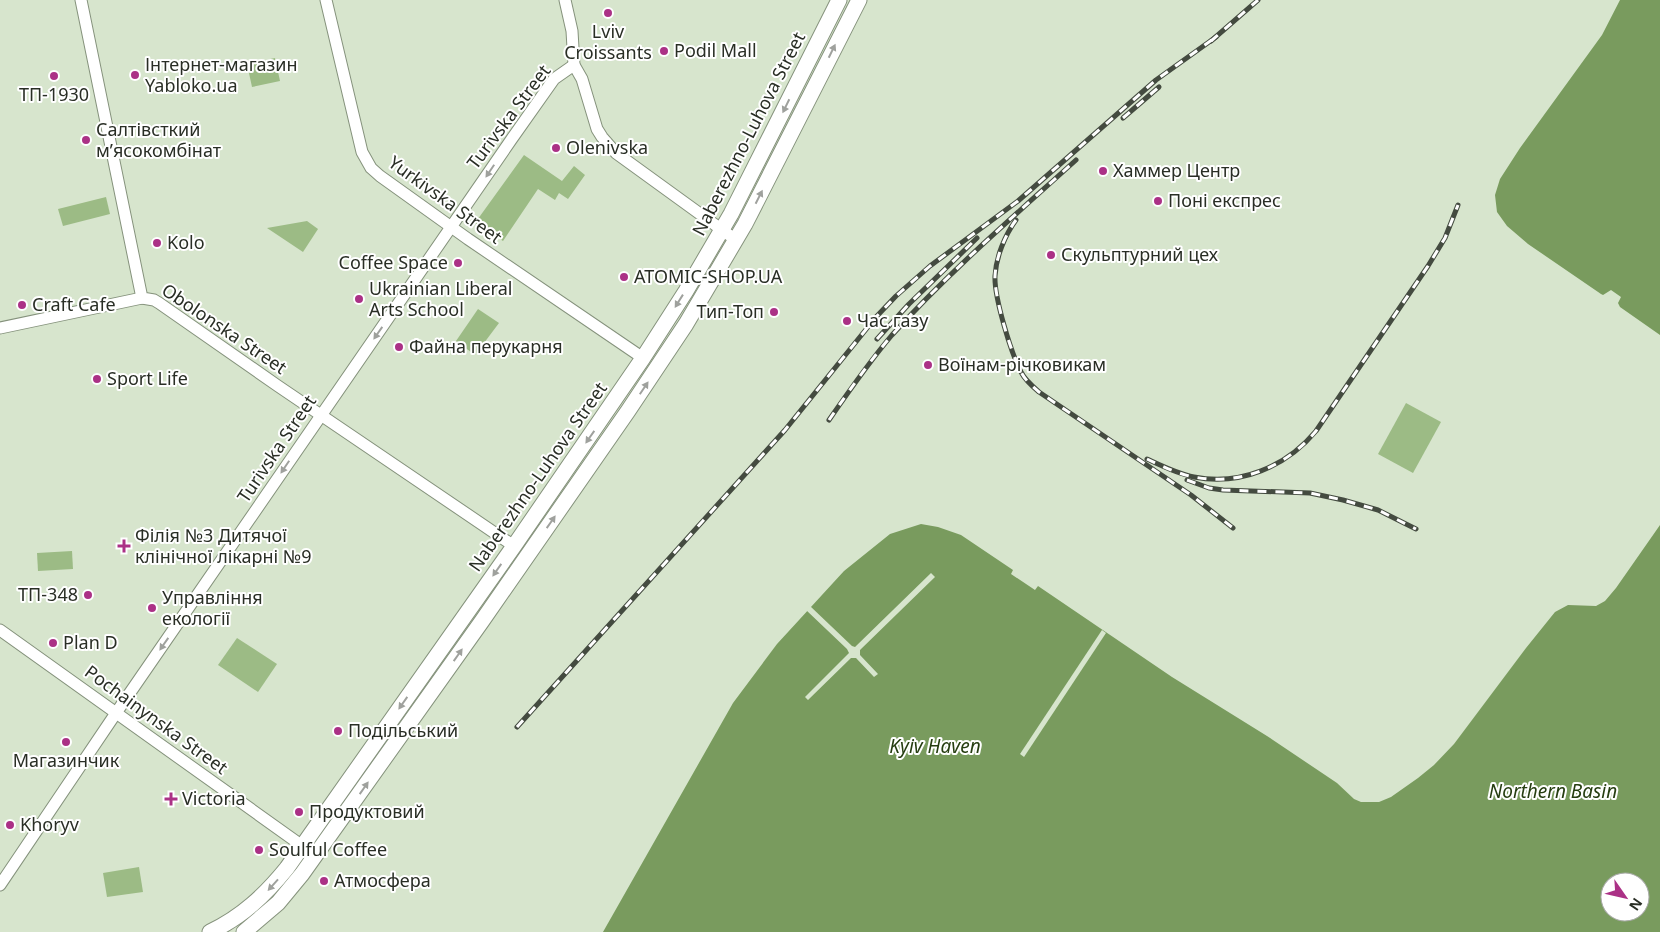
<svg xmlns="http://www.w3.org/2000/svg" width="1660" height="932" viewBox="0 0 1660 932" font-family="'Noto Sans',sans-serif">
<style>
.green{fill:#9cbb85}
.water{fill:#799b5e;fill-rule:evenodd}
.pier{fill:#d7e5cd}
.lines{fill:none;stroke-linecap:round;stroke-linejoin:round}
.minor-casing{stroke:#85927c;stroke-width:13}
.major-casing{stroke:#85927c;stroke-width:17}
.minor{stroke:#fff;stroke-width:11}
.major{stroke:#fff;stroke-width:15}
.rail-casing{stroke:#444b40;stroke-width:5}
.rail{stroke:#fff;stroke-width:3;stroke-dasharray:9;stroke-linecap:butt}
.oneway{fill:#9fa19d}
.poi-dot{fill:#ab3186;stroke:#fff;stroke-width:2}
.labels{text-anchor:middle;stroke-width:4;stroke-linejoin:round;paint-order:stroke}
.poi-label{font-size:18px;fill:#292e25;stroke:#fff;text-anchor:start}
.street-label{font-size:18px;fill:#292e25;stroke:#fff}
.water-label{font-size:19px;font-style:italic;fill:#263e11;stroke:#fff}
</style>
<rect width="100%" height="100%" fill="#d7e5cd"/>
<g class="green">
<path d="M275,58L280,81L252,87L247,64Z"/>
<path d="M524,155L562,181L574,166L585,175L568,199L559,193L555,200L538,189L503,241L475,223Z"/>
<path d="M106,197L110,214L63,226L58,209Z"/>
<path d="M307,221L318,229L303,252L267,228Z"/>
<path d="M478,309L499,323L475,355L456,341Z"/>
<path d="M1406,403L1441,422L1413,473L1378,454Z"/>
<path d="M72,551L73,569L38,571L37,553Z"/>
<path d="M237,638L277,664L258,692L218,665Z"/>
<path d="M139,867L143,892L107,897L103,873Z"/>
</g>
<g class="water">
<path d="M1620,0H1660V335L1620,307L1618,303L1621,297L1611,290L1603,295L1601,294L1528,244L1507,226L1497,212L1495,195L1500,179L1520,148L1602,35Z"/>
<path d="M921,524L938,527L961,535L1013,570L1011,574L1035,590L1038,586L1172,677L1267,736L1337,783L1354,799L1361,802H1379L1391,797L1418,778L1434,765L1454,744L1526,648L1555,612L1568,605L1596,606L1605,601L1616,588L1660,525V932H603L733,703L777,644L844,571L890,534ZM1610,882H1640V912H1610Z"/>
</g>
<g class="pier">
<path d="M931,573L935,577L860,650V655L878,674L874,677L856,658H851L808,700L805,697L849,653L847,649L806,610L810,606L852,646L855,647Z"/>
<path d="M1102,630L1106,633L1024,757L1020,754Z"/>
</g>
<g class="lines">
<defs>
<g id="minor">
<path d="M81,0L142,298L154,300L159,303L278,386L514,546"/>
<path d="M326,0L362,152L371,168L380,176L468,239L643,358"/>
<path d="M565,0L572,31L574,65L582,79L597,129L602,137L616,153L736,240"/>
<path d="M0,328L142,298"/>
<path d="M0,630L308,850"/>
<path d="M0,885L116,713L511,140L554,79L574,65"/>
</g>
<g id="major">
<path d="M210,932C242,917 265,895 287,868L514,546L643,358L686,291L731,214L839,0"/>
<path d="M244,932L278,903L302,874L482,621L628,411L686,324L745,224L859,0"/>
</g>
</defs>
<use href="#minor" class="minor-casing"/>
<use href="#major" class="major-casing"/>
<use href="#minor" class="minor"/>
<use href="#major" class="major"/>
<defs>
<g id="rail">
<path d="M1211,41L1258,0"/>
<path d="M1123,118L1159,87"/>
<path d="M1016,220C1005,235 996,257 995,276C994,297 1011,353 1021,372C1025,380 1032,386 1039,392L1191,495L1233,528"/>
<path d="M877,339L909,304L977,238"/>
<path d="M829,420C849,391 869,362 892,335C949,272 1013,217 1076,160"/>
<path d="M1147,459C1162,466 1178,474 1194,477C1240,486 1286,467 1316,431L1428,266L1445,238L1458,205"/>
<path d="M1187,480L1209,488L1223,490L1310,493L1343,500L1378,510L1416,529"/>
<path d="M517,727L785,430L876,317L896,296L930,266L1018,201L1156,80L1216,37"/>
</g>
</defs>
<use href="#rail" class="rail-casing"/>
<use href="#rail" class="rail"/>
</g>
<defs><path id="oneway-solid" d="M-6-.8H1V-3.2L6.5 0L1 3.2V.8H-6Z" transform="scale(1.25)"/></defs>
<g class="oneway">
<use href="#oneway-solid" transform="translate(832 51) rotate(-64)"/>
<use href="#oneway-solid" transform="translate(786 106) rotate(116)"/>
<use href="#oneway-solid" transform="translate(490 171) rotate(124)"/>
<use href="#oneway-solid" transform="translate(759 197) rotate(-63)"/>
<use href="#oneway-solid" transform="translate(679 301) rotate(122)"/>
<use href="#oneway-solid" transform="translate(378 333) rotate(125)"/>
<use href="#oneway-solid" transform="translate(644 388) rotate(-56)"/>
<use href="#oneway-solid" transform="translate(590 437) rotate(125)"/>
<use href="#oneway-solid" transform="translate(285 467) rotate(124)"/>
<use href="#oneway-solid" transform="translate(551 522) rotate(-55)"/>
<use href="#oneway-solid" transform="translate(497 570) rotate(125)"/>
<use href="#oneway-solid" transform="translate(164 644) rotate(125)"/>
<use href="#oneway-solid" transform="translate(458 655) rotate(-55)"/>
<use href="#oneway-solid" transform="translate(403 703) rotate(125)"/>
<use href="#oneway-solid" transform="translate(364 788) rotate(-55)"/>
<use href="#oneway-solid" transform="translate(273 885) rotate(132)"/>
</g>
<g class="poi-dot">
<circle cx="608" cy="13" r="5"/>
<circle cx="664" cy="51" r="5"/>
<circle cx="135" cy="75" r="5"/>
<circle cx="54" cy="76" r="5"/>
<circle cx="86" cy="140" r="5"/>
<circle cx="556" cy="148" r="5"/>
<circle cx="1103" cy="171" r="5"/>
<circle cx="1158" cy="201" r="5"/>
<circle cx="157" cy="243" r="5"/>
<circle cx="1051" cy="255" r="5"/>
<circle cx="458" cy="263" r="5"/>
<circle cx="624" cy="277" r="5"/>
<circle cx="359" cy="299" r="5"/>
<circle cx="22" cy="305" r="5"/>
<circle cx="774" cy="312" r="5"/>
<circle cx="847" cy="321" r="5"/>
<circle cx="399" cy="347" r="5"/>
<circle cx="928" cy="365" r="5"/>
<circle cx="97" cy="379" r="5"/>
<path d="M121.5 538.5h5v5h5v5h-5v5h-5v-5h-5v-5h5z"/>
<circle cx="88" cy="595" r="5"/>
<circle cx="152" cy="608" r="5"/>
<circle cx="53" cy="643" r="5"/>
<circle cx="338" cy="731" r="5"/>
<circle cx="66" cy="742" r="5"/>
<path d="M168.5 791.5h5v5h5v5h-5v5h-5v-5h-5v-5h5z"/>
<circle cx="299" cy="812" r="5"/>
<circle cx="10" cy="825" r="5"/>
<circle cx="259" cy="850" r="5"/>
<circle cx="324" cy="881" r="5"/>
</g>
<g class="labels">
<g class="poi-label">
<text x="608" y="38" text-anchor="middle">Lviv<tspan x="608" dy="21">Croissants</tspan></text>
<text x="674" y="57">Podil Mall</text>
<text x="145" y="71">Інтернет-магазин<tspan x="145" dy="21">Yabloko.ua</tspan></text>
<text x="54" y="101" text-anchor="middle">ТП-1930</text>
<text x="96" y="136">Салтівсткий<tspan x="96" dy="21">м’ясокомбінат</tspan></text>
<text x="566" y="154">Olenivska</text>
<text x="1113" y="177">Хаммер Центр</text>
<text x="1168" y="207">Поні експрес</text>
<text x="167" y="249">Kolo</text>
<text x="1061" y="261">Скульптурний цех</text>
<text x="448" y="269" text-anchor="end">Coffee Space</text>
<text x="634" y="283">ATOMIC-SHOP.UA</text>
<text x="369" y="295">Ukrainian Liberal<tspan x="369" dy="21">Arts School</tspan></text>
<text x="32" y="311">Craft Cafe</text>
<text x="764" y="318" text-anchor="end">Тип-Топ</text>
<text x="857" y="327">Час газу</text>
<text x="409" y="353">Файна перукарня</text>
<text x="938" y="371">Воїнам-річковикам</text>
<text x="107" y="385">Sport Life</text>
<text x="135" y="542">Філія №3 Дитячої<tspan x="135" dy="21">клінічної лікарні №9</tspan></text>
<text x="78" y="601" text-anchor="end">ТП-348</text>
<text x="162" y="604">Управління<tspan x="162" dy="21">екології</tspan></text>
<text x="63" y="649">Plan D</text>
<text x="348" y="737">Подільський</text>
<text x="66" y="767" text-anchor="middle">Магазинчик</text>
<text x="182" y="805">Victoria</text>
<text x="309" y="818">Продуктовий</text>
<text x="20" y="831">Khoryv</text>
<text x="269" y="856">Soulful Coffee</text>
<text x="334" y="887">Атмосфера</text>
</g>
<g class="street-label">
<text transform="translate(509 117) rotate(-53)" y="6">Turivska Street</text>
<text transform="translate(749 134) rotate(-63)" y="6">Naberezhno-Luhova Street</text>
<text transform="translate(445 200) rotate(36)" y="6">Yurkivska Street</text>
<text transform="translate(224 329) rotate(34)" y="6">Obolonska Street</text>
<text transform="translate(277 449) rotate(-56)" y="6">Turivska Street</text>
<text transform="translate(538 477) rotate(-55)" y="6">Naberezhno-Luhova Street</text>
<text transform="translate(156 720) rotate(36)" y="6">Pochainynska Street</text>
</g>
<g class="water-label">
<text x="935" y="753">Kyiv Haven</text>
<text x="1553" y="798">Northern Basin</text>
</g>
</g>
<g transform="translate(1625 897) rotate(124)"><circle r="24" fill="#ffffff" stroke="#a9aba8"/>
<path d="M0-4L9 19L0 12L-9 19Z" fill="#ab3186"/>
<text y="-8" font-size="14" font-weight="bold" text-anchor="middle" fill="#292e25">N</text>
</g>
</svg>
